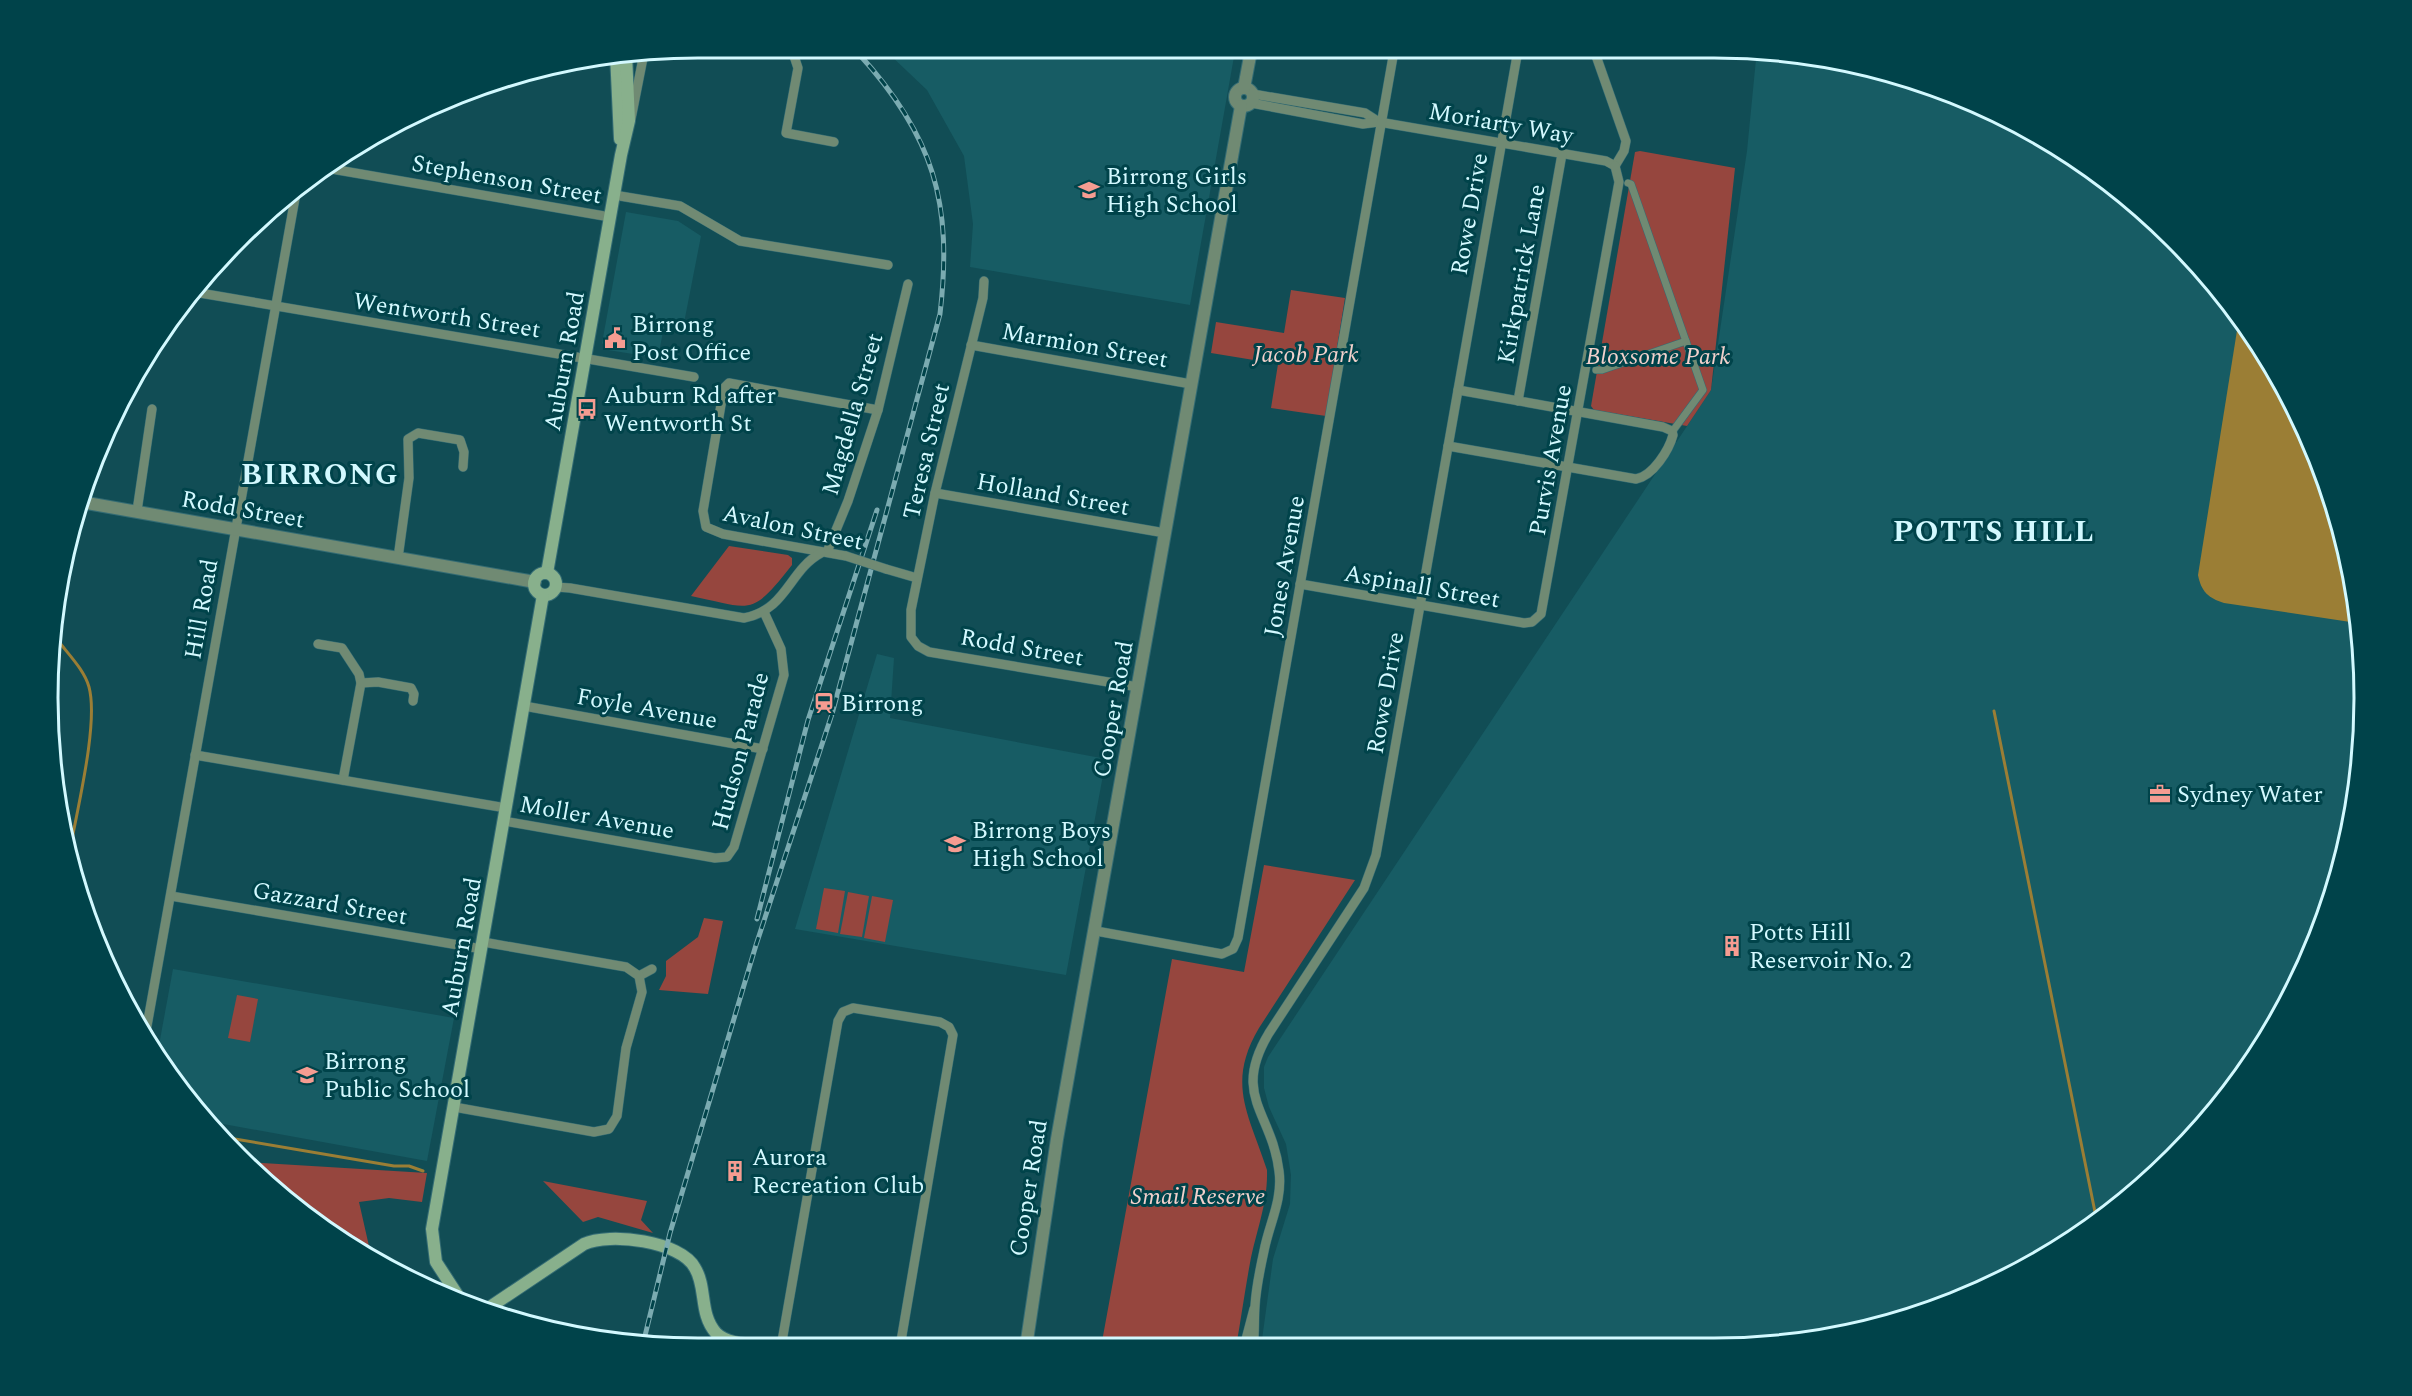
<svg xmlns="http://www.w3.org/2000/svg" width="2412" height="1396" viewBox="0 0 2412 1396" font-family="Spectral,serif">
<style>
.built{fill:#175c64}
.green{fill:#96463e}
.water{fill:#9b7e35}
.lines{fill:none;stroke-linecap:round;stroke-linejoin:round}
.stream{stroke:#9b7e35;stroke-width:3}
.pedestrian-casing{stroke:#346c74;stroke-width:8}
.minor-casing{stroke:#346c74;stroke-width:10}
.tertiary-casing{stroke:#346c74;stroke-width:14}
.secondary-casing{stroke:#346c74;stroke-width:14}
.pedestrian{stroke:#708a73;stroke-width:7}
.minor{stroke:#708a73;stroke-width:9}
.tertiary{stroke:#708a73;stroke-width:12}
.secondary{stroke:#88b08c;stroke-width:12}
.rail-casing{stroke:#7babb1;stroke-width:5}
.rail{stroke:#00434a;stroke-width:3;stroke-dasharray:9;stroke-linecap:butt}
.minor-bridge-casing{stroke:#346c74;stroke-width:10;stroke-linecap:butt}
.minor-bridge{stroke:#708a73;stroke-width:9}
.labels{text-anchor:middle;stroke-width:6;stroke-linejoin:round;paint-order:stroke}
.street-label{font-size:24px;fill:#d3f9ff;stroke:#00434a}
.poi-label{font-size:24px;fill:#d3f9ff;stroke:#00434a;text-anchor:start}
.park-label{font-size:24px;font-style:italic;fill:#f2d1cc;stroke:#00434a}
.district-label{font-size:30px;font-weight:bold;letter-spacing:1.5px;fill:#d3f9ff;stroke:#00434a}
.rim{fill:none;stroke:#d3f9ff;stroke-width:3}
</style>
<rect width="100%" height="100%" fill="#114d55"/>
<g class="built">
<path d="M1757,49L1923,82L2075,157L2173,238L2254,337L2314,449L2351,571L2364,698L2352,824L2315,946L2255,1059L2173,1158L2039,1261L1923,1314L1757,1347H1261L1273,1259L1290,1204L1291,1175L1286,1144L1269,1107L1264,1088V1067L1268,1057L1711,390L1747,151Z"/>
<path d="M1235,51L1190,305L970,267L973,224L964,156L927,90L888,53Z"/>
<path d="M626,212L678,221L701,236L684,323L665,321L658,358L608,350L602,343Z"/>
<path d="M877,654L894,658L890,718L1106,759L1066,975L795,929Z"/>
<path d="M173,969L454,1018L427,1161L207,1121L183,1094L157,1056Z"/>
</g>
<g class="green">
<path d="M1640,151L1735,168L1711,390L1687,426L1594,410L1591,406L1635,152Z"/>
<path d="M1291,290L1345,298L1326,416L1271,408L1278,364L1211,353L1216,322L1284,333Z"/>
<path d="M729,546L788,555L792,558V565C751,617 753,609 691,596Z"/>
<path d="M1264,865L1355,880L1259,1028C1226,1084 1249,1114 1267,1170C1268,1204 1256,1231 1250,1263C1245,1290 1241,1319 1236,1347H1101L1172,959L1244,972Z"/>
<path d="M824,888L845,891L838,933L816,929Z"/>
<path d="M848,892L869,896L862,937L840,934Z"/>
<path d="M872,896L893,900L885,942L864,938Z"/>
<path d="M704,918L723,921L708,994L659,990L666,976V961L698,937Z"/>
<path d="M237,995L258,999L250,1042L228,1038Z"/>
<path d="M246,1162L427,1173L422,1202L389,1198L359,1202L371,1255C324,1232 282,1200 246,1162Z"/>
<path d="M543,1181L647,1201L641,1220L653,1233L598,1217L583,1222Z"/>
</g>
<path class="water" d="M2239,318L2254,337L2314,449L2351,571L2357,623L2224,603C2208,598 2201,591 2198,575Z"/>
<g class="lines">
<g class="stream">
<path d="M56,638C67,653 84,669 89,687C99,724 76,814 69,855"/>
<path d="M1994,711L2096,1217"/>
<path d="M223,1137L394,1166H409L423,1171"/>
</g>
<defs>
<g id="pedestrian">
<path d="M1628,183L1631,184L1703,390L1672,432"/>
<path d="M1596,370H1602L1686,341"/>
</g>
<g id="minor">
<path d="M1594,50L1626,141L1624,151L1615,166"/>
<path d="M793,53L798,68L786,133L834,142"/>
<path d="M1253,94L1365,113L1379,122"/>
<path d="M1251,103L1363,124L1379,122L1606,161L1615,166"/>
<path d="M631,119L644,53"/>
<path d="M326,168L610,217"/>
<path d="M614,195L680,206L740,241L888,265"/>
<path d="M984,281L983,298L935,493L911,610V637L918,646L929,652L1138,687"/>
<path d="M194,292L694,377"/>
<path d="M971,345L1191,384"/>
<path d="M1518,401L1562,154"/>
<path d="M1448,446L1636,479C1653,476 1669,450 1673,435L1672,431L1663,427L1458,390"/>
<path d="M935,493L1165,533"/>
<path d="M137,511L152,409"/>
<path d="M827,552L848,501L878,410L908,284"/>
<path d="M846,556L723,534L706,527L703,511L723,393L725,387L729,383L878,410"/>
<path d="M398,558L409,478L408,439L418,433L460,440L464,452L463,467"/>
<path d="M886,569L917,578"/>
<path d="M1300,584L1524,623L1532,622L1541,614L1619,182L1615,166"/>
<path d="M556,587L570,588L744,618C787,610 789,570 821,553"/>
<path d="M318,644L342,648L359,674L361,683L343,780"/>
<path d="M361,683L378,682L411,688L414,694L413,701"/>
<path d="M524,706L763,749"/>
<path d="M195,755L506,808"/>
<path d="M504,821L715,858L727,857L734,847L784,675L781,649L764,612"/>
<path d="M171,896L482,949"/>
<path d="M1096,931L1222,954L1233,949L1238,938L1394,51"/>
<path d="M639,976L652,969"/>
<path d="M145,1037L297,187"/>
<path d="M454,1107L594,1132L609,1129L617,1116L626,1048L642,992L639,976L626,967L483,942"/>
<path d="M781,1347L838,1021L843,1012L853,1008L940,1022L949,1027L953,1035L900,1347"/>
<path d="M1244,1347L1254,1309"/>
<path d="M1253,1347C1255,1333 1254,1319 1255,1306C1256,1288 1260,1269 1264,1251C1269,1224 1283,1200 1279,1171C1272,1112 1231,1096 1269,1033L1364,888L1376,855L1518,50"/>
</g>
<g id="tertiary">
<circle cx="1244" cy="97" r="9"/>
<path d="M1244,88L1251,51"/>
<path d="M81,502L535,582"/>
<path d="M1026,1347L1057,1139L1241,106"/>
</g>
<g id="secondary">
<path d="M616,54L620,139"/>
<path d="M547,573L621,155L629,121L626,54"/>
<circle cx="545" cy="584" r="11"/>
<path d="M460,1299L436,1262L432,1229L543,595"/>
<path d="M484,1311L584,1244C609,1232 681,1241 695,1268C707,1288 699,1314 716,1333C728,1345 752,1344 769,1347"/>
</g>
</defs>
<use href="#pedestrian" class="pedestrian-casing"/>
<use href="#minor" class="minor-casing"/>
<use href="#tertiary" class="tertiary-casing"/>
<use href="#secondary" class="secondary-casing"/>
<use href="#pedestrian" class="pedestrian"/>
<use href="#minor" class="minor"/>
<use href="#tertiary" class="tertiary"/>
<use href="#secondary" class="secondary"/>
<defs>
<g id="rail">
<path d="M757,919L808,720L877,510"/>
<path d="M643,1344L670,1233L756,945L832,714L940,314C953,203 934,136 858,53"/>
</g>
</defs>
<use href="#rail" class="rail-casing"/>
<use href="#rail" class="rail"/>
<defs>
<path id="minor-bridge" d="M846,556L886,569"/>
</defs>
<use href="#minor-bridge" class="minor-bridge-casing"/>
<use href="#minor-bridge" class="minor-bridge"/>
</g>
<defs>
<symbol id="school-bare" viewBox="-9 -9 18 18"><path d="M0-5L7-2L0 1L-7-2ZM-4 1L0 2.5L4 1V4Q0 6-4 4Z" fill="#f59c91" stroke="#00434a" stroke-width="2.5" paint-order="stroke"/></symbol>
<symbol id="civic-bare" viewBox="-9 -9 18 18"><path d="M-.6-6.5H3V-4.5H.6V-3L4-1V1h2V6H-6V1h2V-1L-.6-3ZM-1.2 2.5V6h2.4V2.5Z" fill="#f59c91" stroke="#00434a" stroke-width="2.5" paint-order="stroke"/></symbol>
<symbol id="bus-bare" viewBox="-9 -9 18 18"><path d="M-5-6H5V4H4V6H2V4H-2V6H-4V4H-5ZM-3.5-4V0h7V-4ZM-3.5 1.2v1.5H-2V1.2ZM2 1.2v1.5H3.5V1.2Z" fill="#f59c91" stroke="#00434a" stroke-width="2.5" paint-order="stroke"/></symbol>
<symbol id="station-bare" viewBox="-9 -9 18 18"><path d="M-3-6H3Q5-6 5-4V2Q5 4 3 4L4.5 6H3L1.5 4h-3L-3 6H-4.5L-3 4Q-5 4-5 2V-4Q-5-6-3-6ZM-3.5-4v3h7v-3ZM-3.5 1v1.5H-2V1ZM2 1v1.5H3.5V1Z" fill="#f59c91" stroke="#00434a" stroke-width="2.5" paint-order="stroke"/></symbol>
<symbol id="office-bare" viewBox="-9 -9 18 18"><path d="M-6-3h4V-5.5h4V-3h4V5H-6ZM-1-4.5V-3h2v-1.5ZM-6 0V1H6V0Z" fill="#f59c91" stroke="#00434a" stroke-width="2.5" paint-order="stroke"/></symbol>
<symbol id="building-bare" viewBox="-9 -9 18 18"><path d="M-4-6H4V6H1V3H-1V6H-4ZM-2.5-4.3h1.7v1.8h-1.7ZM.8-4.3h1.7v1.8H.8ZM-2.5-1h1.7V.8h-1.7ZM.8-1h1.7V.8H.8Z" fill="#f59c91" stroke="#00434a" stroke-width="2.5" paint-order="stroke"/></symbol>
</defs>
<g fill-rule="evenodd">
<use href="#school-bare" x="1074" y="175" width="30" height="30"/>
<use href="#civic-bare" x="600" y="323" width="30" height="30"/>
<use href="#bus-bare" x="572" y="394" width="30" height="30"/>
<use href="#station-bare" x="809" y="688" width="30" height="30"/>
<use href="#office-bare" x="2145" y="779" width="30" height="30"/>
<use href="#school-bare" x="940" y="829" width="30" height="30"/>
<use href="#building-bare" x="1717" y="931" width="30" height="30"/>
<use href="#school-bare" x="292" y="1060" width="30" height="30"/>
<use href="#building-bare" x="720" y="1156" width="30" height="30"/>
</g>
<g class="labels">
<g class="street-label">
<text transform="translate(1501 123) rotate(10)" y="8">Moriarty Way</text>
<text transform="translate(507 179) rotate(10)" y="8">Stephenson Street</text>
<text transform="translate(1469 214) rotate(-80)" y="8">Rowe Drive</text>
<text transform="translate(1521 274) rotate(-80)" y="8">Kirkpatrick Lane</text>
<text transform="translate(447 315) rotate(9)" y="8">Wentworth Street</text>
<text transform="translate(1085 345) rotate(10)" y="8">Marmion Street</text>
<text transform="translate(564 361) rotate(-80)" y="8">Auburn Road</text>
<text transform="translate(852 414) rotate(-74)" y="8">Magdella Street</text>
<text transform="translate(926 451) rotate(-77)" y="8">Teresa Street</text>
<text transform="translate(1550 460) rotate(-80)" y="8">Purvis Avenue</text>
<text transform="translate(1053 494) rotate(10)" y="8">Holland Street</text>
<text transform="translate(243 509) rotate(10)" y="8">Rodd Street</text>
<text transform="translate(793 527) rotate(12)" y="8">Avalon Street</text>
<text transform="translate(1284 566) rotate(-80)" y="8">Jones Avenue</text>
<text transform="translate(1422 586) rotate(10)" y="8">Aspinall Street</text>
<text transform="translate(201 609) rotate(-80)" y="8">Hill Road</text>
<text transform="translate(1022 647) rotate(10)" y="8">Rodd Street</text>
<text transform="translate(1385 693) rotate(-80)" y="8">Rowe Drive</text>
<text transform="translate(647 708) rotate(10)" y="8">Foyle Avenue</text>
<text transform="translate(1113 709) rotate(-80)" y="8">Cooper Road</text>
<text transform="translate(740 751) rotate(-75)" y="8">Hudson Parade</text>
<text transform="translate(597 817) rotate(10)" y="8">Moller Avenue</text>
<text transform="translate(330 903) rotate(10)" y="8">Gazzard Street</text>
<text transform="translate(461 947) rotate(-80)" y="8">Auburn Road</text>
<text transform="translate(1028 1188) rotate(-81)" y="8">Cooper Road</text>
</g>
<g class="poi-label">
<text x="1106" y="184">Birrong Girls<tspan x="1106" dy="28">High School</tspan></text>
<text x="632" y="332">Birrong<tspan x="632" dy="28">Post Office</tspan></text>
<text x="604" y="403">Auburn Rd after<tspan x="604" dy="28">Wentworth St</tspan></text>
<text x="841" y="711">Birrong</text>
<text x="2177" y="802">Sydney Water</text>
<text x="972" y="838">Birrong Boys<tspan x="972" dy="28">High School</tspan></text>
<text x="1749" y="940">Potts Hill<tspan x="1749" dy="28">Reservoir No. 2</tspan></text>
<text x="324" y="1069">Birrong<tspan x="324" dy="28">Public School</tspan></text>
<text x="752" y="1165">Aurora<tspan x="752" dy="28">Recreation Club</tspan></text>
</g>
<g class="park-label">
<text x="1306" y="362">Jacob Park</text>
<text x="1658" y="364">Bloxsome Park</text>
<text x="1198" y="1204">Smail Reserve</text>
</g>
<g class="district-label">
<text x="320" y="484">BIRRONG</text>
<text x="1994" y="541">POTTS HILL</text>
</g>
</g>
<path d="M0 0H2412V1396H0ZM698 58H1714A640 640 0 0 1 2354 698V698A640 640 0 0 1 1714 1338H698A640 640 0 0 1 58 698V698A640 640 0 0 1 698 58Z" fill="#00434a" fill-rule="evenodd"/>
<path class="rim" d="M698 58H1714A640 640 0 0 1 2354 698V698A640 640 0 0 1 1714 1338H698A640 640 0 0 1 58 698V698A640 640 0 0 1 698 58Z"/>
</svg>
